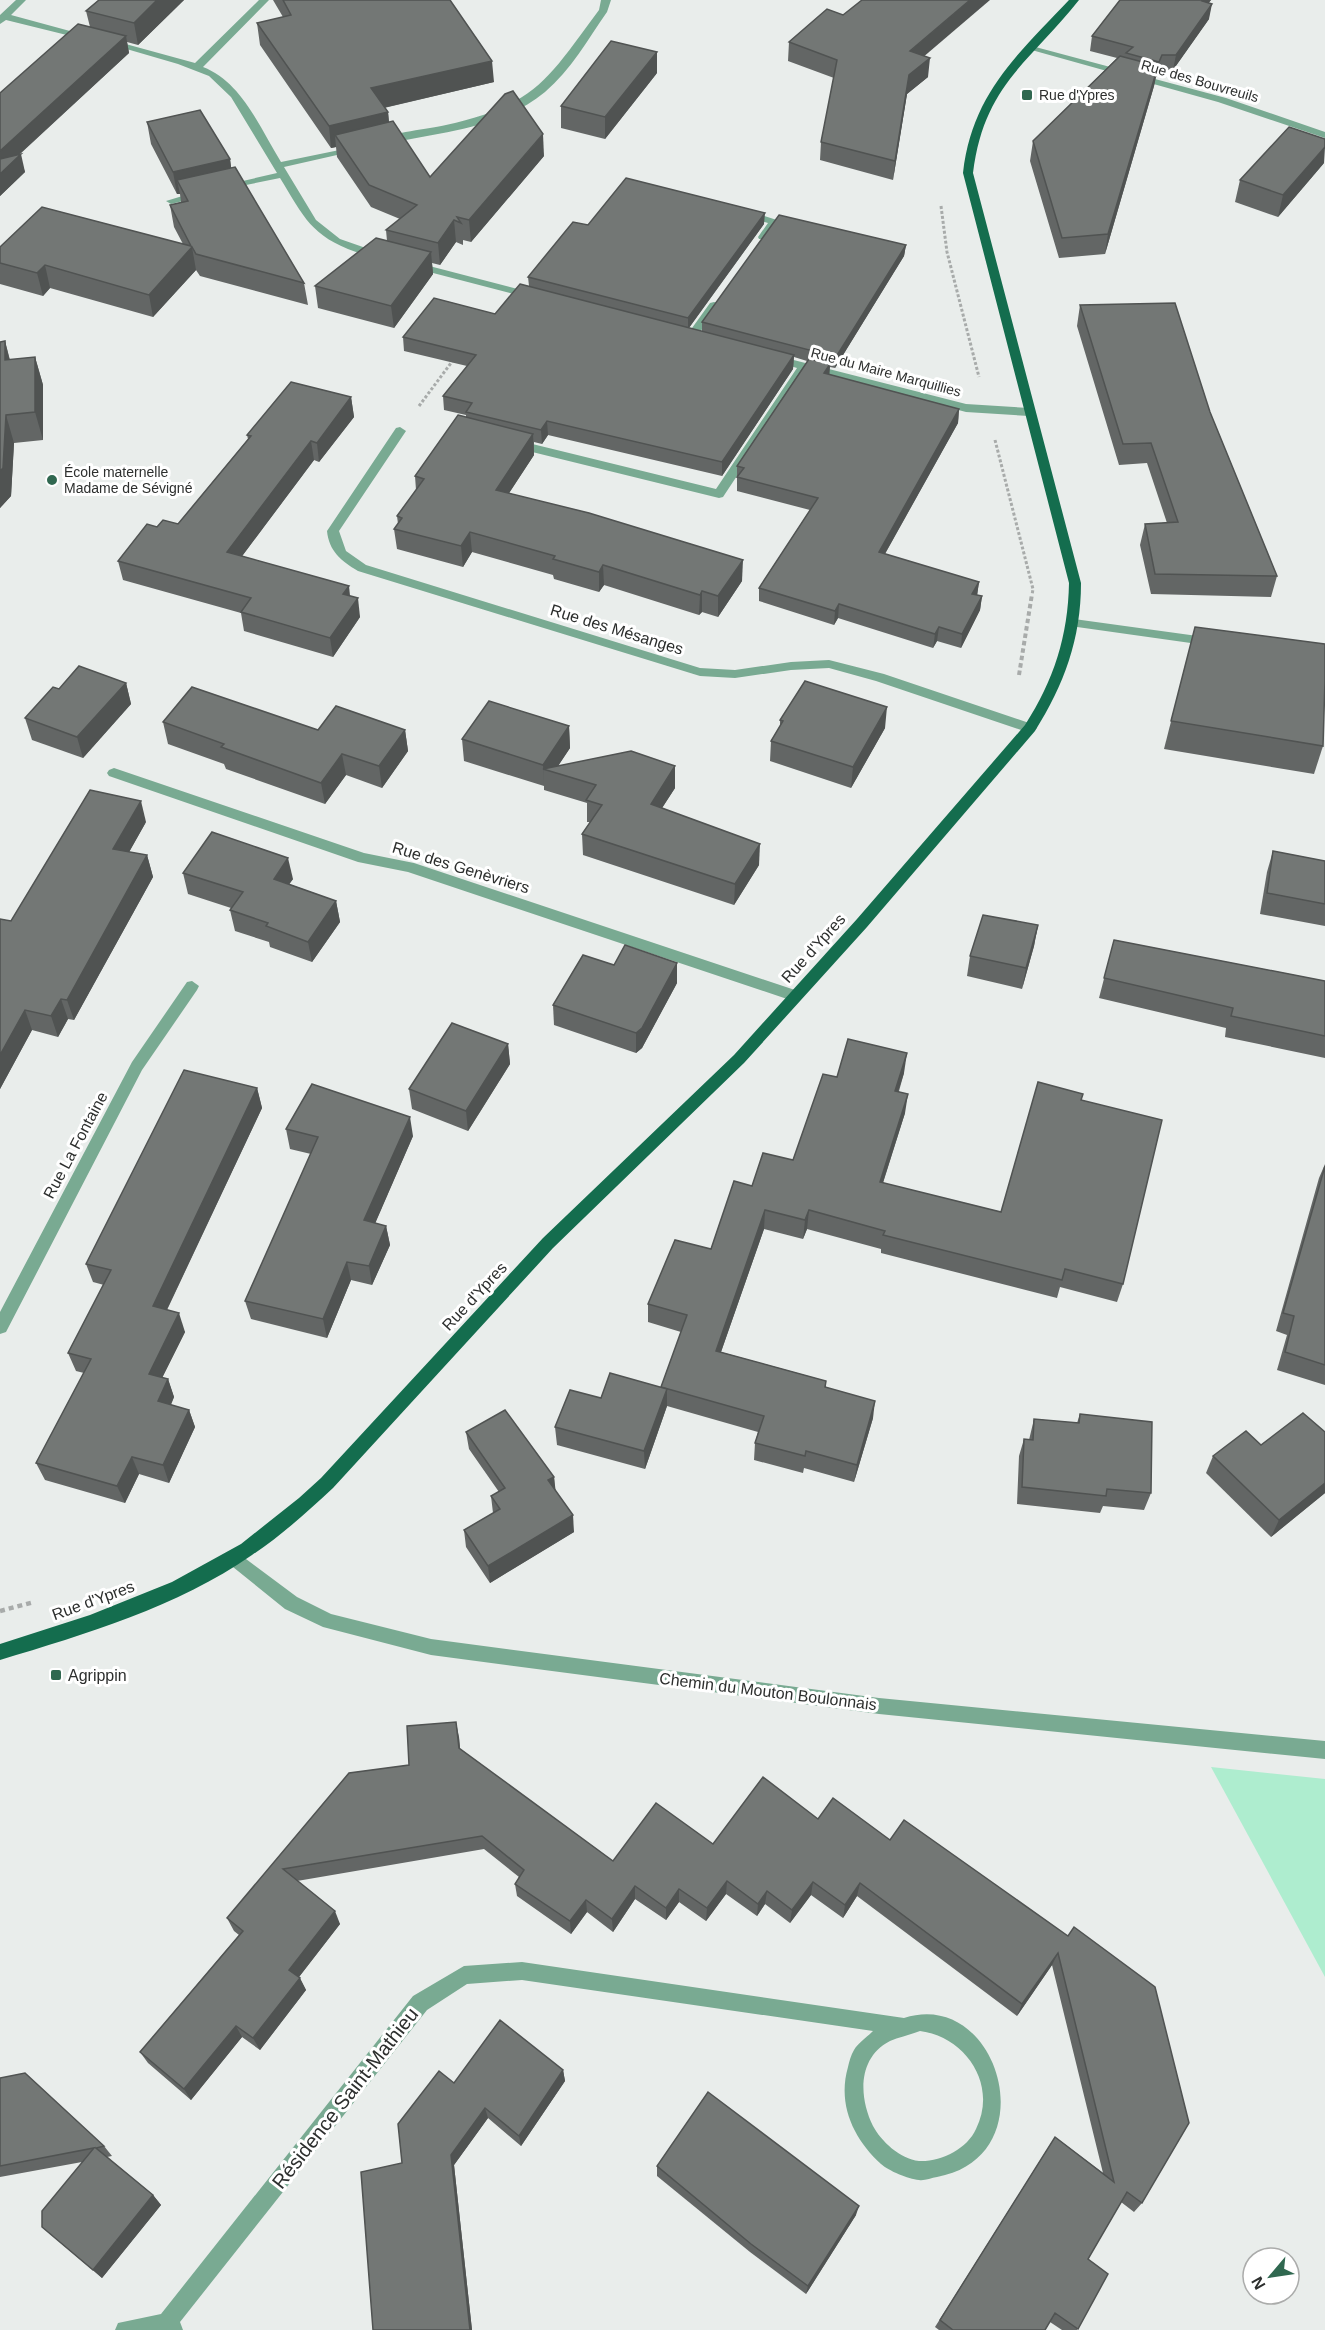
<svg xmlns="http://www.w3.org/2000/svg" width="1325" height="2330" viewBox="0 0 1325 2330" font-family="Helvetica,sans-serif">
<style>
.green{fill:#aeedcf}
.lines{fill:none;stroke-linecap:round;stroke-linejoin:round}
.path-far2{stroke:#a8abaa;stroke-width:3;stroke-dasharray:3 2;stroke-linecap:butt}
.path-far1{stroke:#a8abaa;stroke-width:4;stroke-dasharray:4.5 3;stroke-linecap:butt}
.path{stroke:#a8abaa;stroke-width:4.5;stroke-dasharray:5 4;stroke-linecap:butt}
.minor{fill:#79aa92;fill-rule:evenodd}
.major{fill:#146d4e;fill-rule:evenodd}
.wall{fill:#636665}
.shaded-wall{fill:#505352}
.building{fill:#737775;stroke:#505352;stroke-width:1.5}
.poi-dot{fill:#306850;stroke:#fff;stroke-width:2}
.labels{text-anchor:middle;stroke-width:6;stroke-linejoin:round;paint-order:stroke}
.far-street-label{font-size:14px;fill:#2d2f2e;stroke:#fff}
.far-poi-label{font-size:14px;fill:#2d2f2e;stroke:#fff;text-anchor:start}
.street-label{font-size:16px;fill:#2d2f2e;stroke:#fff}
.poi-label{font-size:16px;fill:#2d2f2e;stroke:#fff;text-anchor:start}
.near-street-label{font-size:20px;fill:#2d2f2e;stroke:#fff}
</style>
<rect width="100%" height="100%" fill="#e9edeb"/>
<path class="green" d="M1211,1767L1325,1779V1977Z"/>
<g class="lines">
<g class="path-far2">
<path d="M941,206L947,252L979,377"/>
<path d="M419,406L454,359"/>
<path d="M995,440L1033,589L1032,595"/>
</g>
<path class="path-far1" d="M1019,675L1032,594"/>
<path class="path" d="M0,1611L34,1602"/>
<g class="minor">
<path d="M16,0H26L11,15L92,37L87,40L6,20L0,24V15Z"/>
<path d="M259,0H269L203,67C242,82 260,128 281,162L359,146V150L284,167L316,220L340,239L383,254V258C374,260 364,254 356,252C311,236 304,217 280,178L221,190V186L277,173L231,97L209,76L178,64L106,43L111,40L195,63Z"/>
<path d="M601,0H611L607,12C588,39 571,70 545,92C502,128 437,133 384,144L379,141C391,132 429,129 446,125C536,105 547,80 599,10Z"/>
<path d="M1028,45L1226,98L1325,132V138L1218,102L1028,49Z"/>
<path d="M199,191L204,194L203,196L171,204L166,201Z"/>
<path d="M741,211H749L780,221L767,239H759L758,237L768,223L741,215Z"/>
<path d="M414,262L537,294L539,296L533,299L410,267V263Z"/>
<path d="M714,302L718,303V307L695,339H687V335L710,303Z"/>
<path d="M774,355L966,404L1029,408L1035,412L1029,416L966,412L807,370L723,497L719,498L516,448L510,444L516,440L716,489L797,368L770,360V356Z"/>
<path d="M400,427L406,431L339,531L346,551L366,565L700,668L735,670L791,662L829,660L884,674L1035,725L1037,728L1030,733L876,681L829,668L791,670L735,678L700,676L358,571C341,561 329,551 327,531L396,428Z"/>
<path d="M1074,619L1212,638L1218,642L1212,646L1070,626L1068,623Z"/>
<path d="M114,768L364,853L414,863L801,992L803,996L796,1002L408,872L358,862L109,776L107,773L109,770Z"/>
<path d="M192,981L199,986L197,990L142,1070L6,1332L0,1334V1312L132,1062L187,982Z"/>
<path d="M234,1550L297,1597L331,1614L431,1639L879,1698L1325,1741V1759L879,1714L431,1655L323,1627L285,1609L228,1563L226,1558L228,1553Z"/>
<path d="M522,1962L904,2018C999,1987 1048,2157 937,2177C931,2178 924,2181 919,2180C908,2179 889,2171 881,2164C854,2139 837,2105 848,2067C849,2062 851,2055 854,2050C858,2043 867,2037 873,2031L522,1980L467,1984L427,2010L180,2322L183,2330H115L118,2323L161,2314L413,1996L464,1966ZM920,2031C966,2037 998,2085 976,2129C967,2149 941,2162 919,2161C900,2159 881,2141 873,2126C859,2098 857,2058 890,2041C899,2037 910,2035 920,2031Z"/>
</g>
<path class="major" d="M1069,0H1079C1029,63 984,85 973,173L1081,583C1081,639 1064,685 1035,731L867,927L744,1063L553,1248L333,1488C307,1512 281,1536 252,1555C177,1607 86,1634 0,1660V1644L90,1615L172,1582L241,1544L299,1498L321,1478L543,1238L734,1055L857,919L1025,725C1054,680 1068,636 1069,583L963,173C972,94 1017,55 1069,0Z"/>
</g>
<g class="wall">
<path d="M99,0H184L138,45L127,42L129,53L19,155L25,172L0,196V93L90,27L86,11Z"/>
<path d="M273,0H450L494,82L384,108L388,112L389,122L430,177L544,156L471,242L463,240V245L456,242L440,265L432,263L433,274L394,328L318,308L315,286L387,241L386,230L400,219L371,207L337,157L336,147L331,148L260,45L257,23L283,17Z"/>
<path d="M1120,0H1211L1208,3L1209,19L1173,70H1159L1157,77H1156L1154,86L1105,254L1059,258L1030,161L1033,141L1117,58L1090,51L1092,36Z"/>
<path d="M789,42L924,56L928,77L907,94L893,180L820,160L821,142L834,78L788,61Z"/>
<path d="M657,73L605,139L561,128V106Z"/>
<path d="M147,122L230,159L231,168L304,283L308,305L200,276L196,270L153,317L50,288L43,296L0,284V247L183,244L174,227L170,205L181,202L180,194H177L151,144Z"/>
<path d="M1324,163L1278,217L1235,202L1240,180Z"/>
<path d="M764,224L689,328L702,331V322L906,245L904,256L835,368L830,367L829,375L959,409L958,423L885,554L979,582L977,595L982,596L980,610L961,648L937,641L933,648L838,618L834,625L759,601V588L810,510L737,491V466L807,361L794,357L793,369L722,476L548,435L542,444L534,442V455L509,493L742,581L718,617L702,612L699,615L604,585L599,592L554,579L553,575L472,552L463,567L397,549L394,529L398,524L397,516L416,490L415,476L466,417V415L444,410L443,396L467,366L404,351L403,337L495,314L529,286L528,277L588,225Z"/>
<path d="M1080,305L1210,412L1277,576L1271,597L1151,594L1140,545L1145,524L1167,523L1147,463L1119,465L1077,326Z"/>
<path d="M5,341L10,360L35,357L43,385V440L14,443L11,496L0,508V342Z"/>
<path d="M351,397L354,417L319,462L314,460L242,556L350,596L360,617L333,657L244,631L241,613L123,580L118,561L157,527L178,524L248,439L247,435Z"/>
<path d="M1195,627L1323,746L1314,774L1164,749Z"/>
<path d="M126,683L131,704L83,758L32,740L25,718L59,689Z"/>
<path d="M780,720L885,728L851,788L770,761L771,741L780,726Z"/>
<path d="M163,722L318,730H405L408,751L382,788L346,775L325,804L226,769L224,764L168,744Z"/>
<path d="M569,726L570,748L558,766L675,788L662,808L759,865L734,905L583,855L582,834L590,822H587V803L544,790V786L464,761L462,739Z"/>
<path d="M146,822L129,852L147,855L153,877L74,1020L68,1019L58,1037L32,1030L0,1089V919L11,921Z"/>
<path d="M1273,851L1325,861V926L1260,914L1267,872Z"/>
<path d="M183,873L293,879L289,884L336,901L340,922L312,962L270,947L269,942L235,931L230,910L231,908L188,894Z"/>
<path d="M1038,925L1034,946L1022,989L967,976L970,956Z"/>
<path d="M1114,940L1325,981V1058L1225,1037L1226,1028L1099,998Z"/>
<path d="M614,965L677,983L642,1048L636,1053L554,1025L553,1005Z"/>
<path d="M508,1044L510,1064L468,1131L412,1109L409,1089Z"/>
<path d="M904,1073L899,1091L905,1113L883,1183L1001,1212L1081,1100L1123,1284L1117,1302L1060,1287L1057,1298L881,1253V1249L807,1229L803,1239L764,1229L721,1352L826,1381V1388L873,1418L854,1482L804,1468L803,1473L754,1460L755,1443L758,1432L667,1406L645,1469L557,1445L555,1427L661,1387L681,1332L648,1322V1304L711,1249L752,1186L793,1160L837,1077Z"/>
<path d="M257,1088L262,1108L167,1310L185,1332L162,1378L168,1379L174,1397L171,1405L189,1410L195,1427L169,1483L139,1474L125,1503L45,1480L36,1463L84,1373L76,1371L68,1353L104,1285L93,1282L86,1264Z"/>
<path d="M286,1129L413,1136L375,1223L386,1226L390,1245L372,1285L351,1280L327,1338L251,1319L245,1301L311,1154L290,1149Z"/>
<path d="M1325,1164V1385L1277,1370L1287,1335L1276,1331L1319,1178Z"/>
<path d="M1080,1414L1151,1493L1144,1510L1103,1506L1100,1513L1017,1504L1019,1456L1024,1439L1029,1440L1034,1419L1077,1423Z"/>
<path d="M466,1432L554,1477L555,1490L574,1532L490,1583L466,1547L464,1530L493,1513L491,1496L499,1492L469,1449Z"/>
<path d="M1325,1432V1493L1271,1537L1206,1473L1213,1456L1261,1445Z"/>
<path d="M459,1737L460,1750L613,1861L713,1844L818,1819L890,1840L1068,1936L1142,2203L1134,2212L1121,2202L1088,2259L1077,2330H1062L1050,2322L1045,2330H939L935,2327L1055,2137L1103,2173L1052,1965L1017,2016L857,1896L843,1918L811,1895L790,1923L765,1904L757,1916L726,1894L706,1921L679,1902L666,1920L635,1899L613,1932L587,1912L571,1934L517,1896L515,1884L519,1877L484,1849L297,1881L340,1924L299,1977L306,1990L260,2050L242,2037L191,2100L148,2063L140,2052L239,1935L234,1931L227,1918L349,1773L409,1765Z"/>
<path d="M563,2070L565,2081L521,2146L488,2118L454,2165L472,2330H373L402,2163L454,2083Z"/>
<path d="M0,2078L104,2146L112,2156L107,2157L153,2195L161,2205L102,2278L42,2227L82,2162L0,2177Z"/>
<path d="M657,2166L856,2215L806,2294L750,2252L657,2176Z"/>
</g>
<g class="shaded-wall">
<path d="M157,0H184L138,45L134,23Z"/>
<path d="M970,0H990L908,70L910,51Z"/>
<path d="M1203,0H1211L1199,16L1202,1Z"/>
<path d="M1212,4L1209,19L1173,70L1176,55Z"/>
<path d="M126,36L129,53L0,172V151Z"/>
<path d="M657,52V73L605,139V117Z"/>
<path d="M930,58L928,77L907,94L893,180L895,161L909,75Z"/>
<path d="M492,61L494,82L374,110L371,88Z"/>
<path d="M1158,66L1154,86L1105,254L1108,234Z"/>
<path d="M388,112L390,134L335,135L336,147L331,148L329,126Z"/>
<path d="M543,134L544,156L471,242L469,220Z"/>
<path d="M1325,147L1324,163L1278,217L1283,195Z"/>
<path d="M21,154L25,172L0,196V174Z"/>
<path d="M230,159L233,181L177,180L180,194H177L173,172Z"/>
<path d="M765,213L764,224L688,329V318Z"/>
<path d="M454,220L456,242L440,265L438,243Z"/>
<path d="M906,245L904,256L835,368L836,357Z"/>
<path d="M192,247L196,270L153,317L149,295Z"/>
<path d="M431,252L433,274L394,328L391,306Z"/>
<path d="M45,265L50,288L43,296L37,273Z"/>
<path d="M5,341L12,370L5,360Z"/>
<path d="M794,355L793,369L722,476V462Z"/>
<path d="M35,357L43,385V440L35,412Z"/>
<path d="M830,364L829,378L824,373Z"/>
<path d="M351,397L354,417L319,462L317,443Z"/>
<path d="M959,409L958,423L878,566L879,552Z"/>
<path d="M6,415L14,443L11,496L0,508V471Z"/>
<path d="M547,421L548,435L542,444L541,430Z"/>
<path d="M533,434L534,455L498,510L496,490Z"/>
<path d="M311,441L314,460L231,571L227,552Z"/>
<path d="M470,532L472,552L463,567L461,546Z"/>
<path d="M743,560L742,581L718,617V596Z"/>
<path d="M603,565L604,585L599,592V572Z"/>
<path d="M979,582L977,596L972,594Z"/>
<path d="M349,586L351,605L343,594Z"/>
<path d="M702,591V612L699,615L700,595Z"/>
<path d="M982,596L980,610L961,648L962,634Z"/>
<path d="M358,598L360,617L333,657L330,638Z"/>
<path d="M839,604L838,618L834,625L835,611Z"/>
<path d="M939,627L937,641L933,648L935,634Z"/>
<path d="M126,683L131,704L83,758L77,737Z"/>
<path d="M887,707L885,728L851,788L853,767Z"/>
<path d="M569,726L570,748L554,772L543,769L544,786L543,765Z"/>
<path d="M405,730L408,751L382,788L379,766Z"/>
<path d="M342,754L346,775L325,804L321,783Z"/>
<path d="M675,766V788L651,825V804Z"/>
<path d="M141,801L146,822L119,870L113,849Z"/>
<path d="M760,844L759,865L734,905L735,884Z"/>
<path d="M147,855L153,877L74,1020L67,1000Z"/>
<path d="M288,858L293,879L278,900L274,879Z"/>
<path d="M336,901L340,922L312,962L308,942Z"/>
<path d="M1038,925L1034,946L1022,989L1026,968Z"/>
<path d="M677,963V983L642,1048L636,1053V1033Z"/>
<path d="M61,999L68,1019L58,1037L51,1016Z"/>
<path d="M25,1010L32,1030L0,1089V1055Z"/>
<path d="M508,1044L510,1064L468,1131L466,1111Z"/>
<path d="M907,1053L904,1073L892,1110L895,1091Z"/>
<path d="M257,1088L262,1108L160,1324L153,1306Z"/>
<path d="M908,1094L905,1113L877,1201L880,1182Z"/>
<path d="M410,1117L413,1136L368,1240L364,1220Z"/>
<path d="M765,1210L764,1229L715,1369L716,1351Z"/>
<path d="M809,1210L807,1229L803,1239L805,1220Z"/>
<path d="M386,1226L390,1245L372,1285L369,1266Z"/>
<path d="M347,1262L351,1280L327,1338L323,1319Z"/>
<path d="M179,1313L185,1332L155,1392L149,1374Z"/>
<path d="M168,1379L174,1397L164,1419L158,1401Z"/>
<path d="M667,1389V1406L645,1469L644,1451Z"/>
<path d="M875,1401L873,1418L854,1482L857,1465Z"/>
<path d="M189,1410L195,1427L169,1483L163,1465Z"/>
<path d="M132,1457L139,1474L125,1503L117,1486Z"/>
<path d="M554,1477L556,1494L548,1480Z"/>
<path d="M1325,1483V1493L1271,1537L1279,1520Z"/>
<path d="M573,1515L574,1532L490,1583L488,1566Z"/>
<path d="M456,1722L459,1737L461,1763L459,1748Z"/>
<path d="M727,1881L726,1894L706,1921L707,1908Z"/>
<path d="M813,1882L811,1895L790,1923L792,1910Z"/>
<path d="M860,1883L857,1896L843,1918L845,1905Z"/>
<path d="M635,1886V1899L613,1932L612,1919Z"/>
<path d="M679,1889V1902L666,1920V1908Z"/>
<path d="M767,1891L765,1904L757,1916L758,1904Z"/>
<path d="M586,1900L587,1912L571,1934L570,1921Z"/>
<path d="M335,1911L340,1924L295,1982L289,1970Z"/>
<path d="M1058,1953L1052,1965L1017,2016L1022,2004Z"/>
<path d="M300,1978L306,1990L260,2050L253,2038Z"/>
<path d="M236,2026L242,2037L191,2100L184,2089Z"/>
<path d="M563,2070L565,2081L521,2146L519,2136Z"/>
<path d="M485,2108L488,2118L454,2165L472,2330H470L451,2155Z"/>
<path d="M153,2195L161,2205L102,2278L93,2270Z"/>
<path d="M859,2206L856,2215L806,2294L808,2286Z"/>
</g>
<g class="building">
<path d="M99,0H157L134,23L86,11Z"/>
<path d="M283,0H450L492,61L371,88L388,112L329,126L257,23L291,15Z"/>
<path d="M862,0H970L910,51L930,58L909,75L895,161L821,142L837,60L789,42L827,9L843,15Z"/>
<path d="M1120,0H1203L1202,1L1212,4L1176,55H1162L1159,62L1126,53L1133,47L1092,36Z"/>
<path d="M78,24L126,36L0,151V93Z"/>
<path d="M611,41L657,52L605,117L561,106Z"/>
<path d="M1120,56L1158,66L1108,234L1062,238L1033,141Z"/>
<path d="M513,91L543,134L469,220L457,217L461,223L454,220L438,243L386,230L417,205L369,185L335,135L393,121L430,177L505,94Z"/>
<path d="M200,110L230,159L173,172L147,122Z"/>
<path d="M1289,127L1325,139V147L1283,195L1240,180Z"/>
<path d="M21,154L0,174V159Z"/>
<path d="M235,167L304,283L196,254L192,247L149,295L45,265L37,273L0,263V247L42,207L191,246L170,205L188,201L177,180Z"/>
<path d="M626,178L765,213L688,318L528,277L573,222L588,225Z"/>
<path d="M779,215L906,245L836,357L702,322Z"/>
<path d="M376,238L431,252L391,306L315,286Z"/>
<path d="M520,284L794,355L722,462L547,421L541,430L466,412L472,403L443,396L476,355L403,337L434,298L495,314Z"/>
<path d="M1175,303L1210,412L1277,576L1155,574L1145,524L1178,522L1151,443L1123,444L1080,305Z"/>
<path d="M5,341V360L35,357V412L6,415L3,468L0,471V342Z"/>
<path d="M809,359L830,364L824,373L959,409L879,552L979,582L972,594L982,596L962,634L939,627L935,634L839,604L835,611L759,588L818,498L737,477L744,468L737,466Z"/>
<path d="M291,382L351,397L317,443L311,441L227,552L349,586L343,594L358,598L330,638L241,612L251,598L118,561L147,524L157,527L163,520L178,524L251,436L247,435Z"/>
<path d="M458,415L533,434L496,490L589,513L743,560L718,596L702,591L700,595L603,565L599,572L553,559L555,556L470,532L461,546L394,529L402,518L397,516L424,479L415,476Z"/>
<path d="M1195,627L1325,644V680L1323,746L1171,721Z"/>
<path d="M79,666L126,683L77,737L25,718L53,687L59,689Z"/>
<path d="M805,681L887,707L853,767L771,741L783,721L780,720Z"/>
<path d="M192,687L318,730L336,706L405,730L379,766L342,754L321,783L221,747L224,744L163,722Z"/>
<path d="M489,701L569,726L543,765L462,739Z"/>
<path d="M631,751L675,766L651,804L760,844L735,884L582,834L602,805L586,800L596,785L543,769Z"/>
<path d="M90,790L141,801L113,849L147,855L67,1000L61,999L51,1016L25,1010L0,1055V919L11,921Z"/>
<path d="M212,832L288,858L274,879L336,901L308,942L266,926L268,923L230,910L243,892L183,873Z"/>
<path d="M1273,851L1325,861V904L1267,893Z"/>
<path d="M983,915L1038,925L1026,968L970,956Z"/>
<path d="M1114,940L1325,981V1036L1231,1016L1233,1008L1104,978Z"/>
<path d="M625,945L677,963L642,1028L636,1033L553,1005L583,955L614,965Z"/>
<path d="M452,1023L508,1044L466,1111L409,1089Z"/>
<path d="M848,1039L907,1053L895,1091L908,1094L880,1182L1001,1212L1038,1082L1083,1094L1081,1100L1162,1120L1123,1284L1065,1269L1062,1280L883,1235L885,1231L809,1210L805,1220L765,1210L716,1351L826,1381L825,1387L875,1401L857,1465L806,1451L805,1456L755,1443L764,1416L661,1387L687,1315L648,1304L675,1240L711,1249L734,1181L752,1186L763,1153L793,1160L823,1074L837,1077Z"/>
<path d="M184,1070L257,1088L153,1306L179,1313L149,1374L168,1379L158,1401L189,1410L163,1465L132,1457L117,1486L36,1463L91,1359L68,1353L111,1270L86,1264Z"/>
<path d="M312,1084L410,1117L364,1220L386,1226L369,1266L347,1262L323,1319L245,1301L318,1137L286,1129Z"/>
<path d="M1325,1166V1365L1285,1352L1294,1316L1283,1313Z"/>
<path d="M610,1373L667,1389L644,1451L555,1427L570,1390L601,1398Z"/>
<path d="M505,1410L554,1477L548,1480L573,1515L488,1566L464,1530L500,1509L491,1496L505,1488L466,1432Z"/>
<path d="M1303,1413L1325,1432V1483L1279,1520L1213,1456L1246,1431L1261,1445Z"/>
<path d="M1080,1414L1152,1422L1151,1493L1107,1489L1106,1496L1022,1487L1024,1439L1033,1440L1034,1419L1079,1423Z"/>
<path d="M456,1722L459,1748L613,1861L656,1803L713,1844L763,1777L818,1819L833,1798L890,1840L904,1820L1068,1936L1074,1927L1155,1987L1189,2123L1142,2203L1127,2192L1088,2259L1108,2274L1078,2329L1055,2313L1045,2330H953L940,2320L1055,2137L1114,2182L1058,1953L1022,2004L860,1883L845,1905L813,1882L792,1910L767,1891L758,1904L727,1881L707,1908L679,1889L666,1908L635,1886L612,1919L586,1900L570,1921L515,1884L524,1870L482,1836L283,1869L335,1911L289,1970L300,1978L253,2038L236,2026L184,2089L140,2052L243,1931L227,1918L349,1773L409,1765L407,1726Z"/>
<path d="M500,2020L563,2070L519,2136L485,2108L451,2155L470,2330H373L361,2172L402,2163L398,2124L439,2071L454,2083Z"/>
<path d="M25,2073L104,2146L96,2148L153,2195L93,2270L42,2227V2211L94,2148L0,2166V2078Z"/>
<path d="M708,2092L859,2206L808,2286L751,2244L657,2166Z"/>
</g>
<g class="poi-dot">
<rect x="1021" y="89" width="12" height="12" rx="3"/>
<circle cx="52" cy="480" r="6"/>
<rect x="50" y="1669" width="12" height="12" rx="3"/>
</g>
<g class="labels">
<g class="far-street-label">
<text transform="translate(1200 81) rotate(16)" y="5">Rue des Bouvreuils</text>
<text transform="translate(886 372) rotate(15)" y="5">Rue du Maire Marquillies</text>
</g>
<g class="far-poi-label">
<text x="1039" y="100">Rue d'Ypres</text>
<text x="64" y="477">École maternelle<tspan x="64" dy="16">Madame de Sévigné</tspan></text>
</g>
<g class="street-label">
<text transform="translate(617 629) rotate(17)" y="6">Rue des Mésanges</text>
<text transform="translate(461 867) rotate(17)" y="6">Rue des Genèvriers</text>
<text transform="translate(813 948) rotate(-48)" y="6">Rue d'Ypres</text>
<text transform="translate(75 1145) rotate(-62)" y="6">Rue La Fontaine</text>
<text transform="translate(474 1296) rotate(-47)" y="6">Rue d'Ypres</text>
<text transform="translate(93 1600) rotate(-20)" y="6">Rue d'Ypres</text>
<text transform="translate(768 1691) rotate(7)" y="6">Chemin du Mouton Boulonnais</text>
</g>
<g class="poi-label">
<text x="68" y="1681">Agrippin</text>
</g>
<g class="near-street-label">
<text transform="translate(345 2098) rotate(-52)" y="7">Résidence Saint-Mathieu</text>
</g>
</g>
<g transform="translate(1271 2276) rotate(241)"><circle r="28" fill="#ffffff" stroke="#abacab" stroke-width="1.5"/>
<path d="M0-4.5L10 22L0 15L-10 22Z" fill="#306850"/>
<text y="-9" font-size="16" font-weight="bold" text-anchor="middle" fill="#2d2f2e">N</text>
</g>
</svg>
